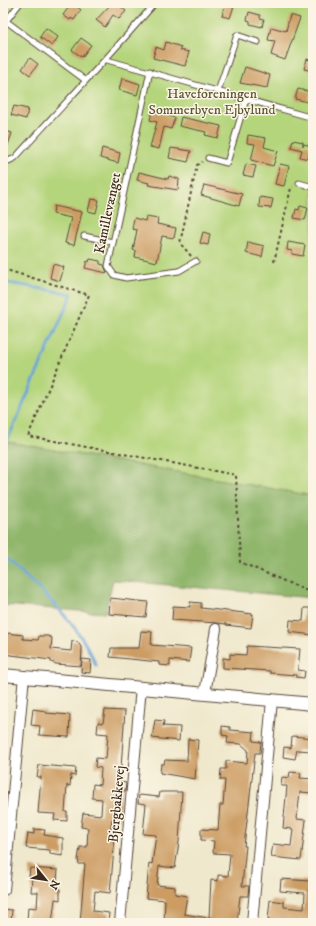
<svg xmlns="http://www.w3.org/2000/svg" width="316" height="926" viewBox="0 0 316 926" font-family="'IM FELL DW Pica',serif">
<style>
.green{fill:#b5d57d;stroke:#78804e}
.forest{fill:#90b66c;stroke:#667045}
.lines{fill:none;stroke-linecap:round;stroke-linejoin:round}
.stream{stroke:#66a2d7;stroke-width:3}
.building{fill:#cc9c63}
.service-casing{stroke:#564638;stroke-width:7}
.minor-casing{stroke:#564638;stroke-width:12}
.tertiary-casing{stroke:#564638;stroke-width:14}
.path{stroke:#564638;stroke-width:2;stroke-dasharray:3 3;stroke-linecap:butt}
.service{stroke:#fff;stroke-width:5}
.minor{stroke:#fff;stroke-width:10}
.tertiary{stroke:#fff;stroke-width:12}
.labels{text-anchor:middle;stroke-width:3;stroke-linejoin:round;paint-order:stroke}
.park-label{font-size:14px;fill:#5a5536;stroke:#fcf5e5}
.street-label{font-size:14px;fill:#3b2a1e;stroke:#fcf5e5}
</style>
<rect width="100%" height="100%" fill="#fcf5e5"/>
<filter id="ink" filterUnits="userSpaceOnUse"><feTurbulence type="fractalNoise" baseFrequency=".025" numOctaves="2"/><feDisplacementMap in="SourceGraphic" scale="8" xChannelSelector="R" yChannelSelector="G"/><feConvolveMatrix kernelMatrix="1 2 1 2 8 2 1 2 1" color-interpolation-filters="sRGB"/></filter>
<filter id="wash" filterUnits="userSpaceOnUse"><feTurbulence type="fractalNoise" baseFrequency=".012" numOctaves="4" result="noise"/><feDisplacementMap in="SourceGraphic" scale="16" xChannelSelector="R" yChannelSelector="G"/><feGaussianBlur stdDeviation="0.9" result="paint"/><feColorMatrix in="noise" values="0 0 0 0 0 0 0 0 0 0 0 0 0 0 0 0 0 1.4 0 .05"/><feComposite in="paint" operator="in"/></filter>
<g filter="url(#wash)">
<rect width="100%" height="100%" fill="#efe8cc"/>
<path class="green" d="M3,3H313V496L3,441Z"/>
<path class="forest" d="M3,441L313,496V598L113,580L105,613L3,605Z"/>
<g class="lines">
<g class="stream">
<path d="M3,282L72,294L3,450"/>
<path d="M3,555C37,588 78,620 96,665"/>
</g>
</g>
<g id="blocks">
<g class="building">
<path d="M72,3L81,10L74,20L71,18L70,20L63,15Z"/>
<path d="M112,3H116L126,11L119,19L113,15L105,27L96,20Z"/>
<path d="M226,3H235L230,18L222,16Z"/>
<path d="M249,12L260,15V18L264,19L262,27L250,24V21L247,20Z"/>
<path d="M290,15L300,18L285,60L271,55L275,41L268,40L271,27L286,31Z"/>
<path d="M46,28L58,37L52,46L40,37Z"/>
<path d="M81,38L91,45L82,57L72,50Z"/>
<path d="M166,42L181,47L180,50L189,52L185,66L153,58L156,47L164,50Z"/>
<path d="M30,58L38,64L30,75L22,69Z"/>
<path d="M307,59L313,61V71L304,69Z"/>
<path d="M245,67L270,75L267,88L240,83Z"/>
<path d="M122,78L140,84L137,95L119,90Z"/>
<path d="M298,89L311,92L308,102L295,99Z"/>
<path d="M14,106L28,109L26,119L11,115Z"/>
<path d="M152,111L175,118L171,129L164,127L159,149L150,147L157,122L150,120Z"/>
<path d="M181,117L221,126L218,138L205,135L206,132L179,126Z"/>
<path d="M3,130L12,133L5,154H3Z"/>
<path d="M248,135L266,138L264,147L278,151L273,166L251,160L255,144L247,143Z"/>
<path d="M293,140L303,142V146V144L311,146L308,159L300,157L302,150L291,147Z"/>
<path d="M102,148L120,153L118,163L100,158Z"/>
<path d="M171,148L191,151L188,162L169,158Z"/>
<path d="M246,164L256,166L253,177L243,175Z"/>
<path d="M280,164L289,166L284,186L275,184Z"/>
<path d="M139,172L168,179L169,176L179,179L178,190L148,185L149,183L137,180Z"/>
<path d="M204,185L242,194L239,206L201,195Z"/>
<path d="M260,197L273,199L271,208L259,207Z"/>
<path d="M91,199L99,200L96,213L88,211Z"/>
<path d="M54,206L82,212L74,245L65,243L71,218L53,214Z"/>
<path d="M300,206L308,208L305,220L294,218L296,209L299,210Z"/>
<path d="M146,217L158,219L157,224L176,228L174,238L162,236L157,262L135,257L136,251L133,250L137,230L132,229L134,218L145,221Z"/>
<path d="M203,232L210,234L208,245L200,243Z"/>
<path d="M248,242L264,246L262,257L246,253Z"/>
<path d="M288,242L305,245L303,256L292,254V251L287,250Z"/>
<path d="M90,259L100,261V264L104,265L107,273L85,268L87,261L89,262Z"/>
<path d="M53,264L64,267L60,281L50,278Z"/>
<path d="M110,598L148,602L146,617L109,614Z"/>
<path d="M190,602L201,603V608L253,614L251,628L226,625V624L217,623L172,620L173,606L190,607Z"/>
<path d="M304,608H313V635L289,632L290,620L303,621Z"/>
<path d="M141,631L152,632L151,645L191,648L189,662L170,660V666L159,665V662L110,657L111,648H139Z"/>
<path d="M7,633L23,635V639L38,640L39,636H48L52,638L51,649L71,651L72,641L78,642L82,649L81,666L56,664L51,662V660L3,654V641L6,642Z"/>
<path d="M247,646L300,649L298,670L305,671L304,678L296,677V675L270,673V671L223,668V658L230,659V654L246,655Z"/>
<path d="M82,659L91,660L90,673L81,672Z"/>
<path d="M33,709L46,711V713L70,715L69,737L39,735L40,726L31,725Z"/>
<path d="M105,710L125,711L120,782L126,783L125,791H122L120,820L112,819L110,835L113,836L114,849L110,893L95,891L93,911L109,913L108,923H80L85,864H79L78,860L80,847H87L88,828L81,827L83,813L101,815L102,799L92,798L93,784L100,785L101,768L95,767L96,758L106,759L108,734L97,733L98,722L103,723Z"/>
<path d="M155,720L164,721L163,726L180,727L179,741L152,738Z"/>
<path d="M222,726L230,727V730L254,732L253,741L261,742L260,753H255L244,846H246L242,886H249L248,896H240L237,923H164L165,900L146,898L149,863L152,864L156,835L143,834L146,804L138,803L139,795L159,797L160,792H182L179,842L175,868L159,866L157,885L175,887V894L187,896L184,914L209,918L211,880L218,881V875L228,876L230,854L213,853L214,841L201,840V829L218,830L220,805H223L225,780H220L221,769H226V761L247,763L248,750L241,744L227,743L228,736L222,735Z"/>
<path d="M292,736L313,738V751L297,750L295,759L283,757L284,747L291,748Z"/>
<path d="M188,739L198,740L195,779L160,773L161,764H164L165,760L187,761Z"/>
<path d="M39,765L76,768L75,776L71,775L70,786L67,785L65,812H67V821L54,820L55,814L38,813L41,777H37Z"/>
<path d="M290,772L301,773L300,778L313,779V793L300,792L297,819L306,820L301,860L271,857L273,844L291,846L293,829L283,828L287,786H281L282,777L289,778Z"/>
<path d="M34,829L45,830L44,835L63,838V856L50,854V850L26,848L28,833L34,834Z"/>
<path d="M30,868L58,870L56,889H60V900L55,899L52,923L27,922L28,907L37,908L38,892H31L32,877H29Z"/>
<path d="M281,879L310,881L309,892H313V923L268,920L270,900L284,902V907L304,909L305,893L280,891Z"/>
<path d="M4,909L12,910L11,923L5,922L3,920Z"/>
</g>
</g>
</g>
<g filter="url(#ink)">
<use href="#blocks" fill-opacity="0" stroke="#564638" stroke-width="1"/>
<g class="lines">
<defs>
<g id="service">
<path d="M20,3L6,21L85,80"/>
<path d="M107,60L313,118"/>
<path d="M150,71L108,266L114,275L126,278L179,271L196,261"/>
<path d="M218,91L237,35L258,42"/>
<path d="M310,117L313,107"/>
<path d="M208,158L227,163L246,99"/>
<path d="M3,161L6,162L15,158C62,106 110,56 155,3"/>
<path d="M299,183L313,187"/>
<path d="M84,236L113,242"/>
</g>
<g id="minor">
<path d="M205,693L216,629"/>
<path d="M4,890L24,676"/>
<path d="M120,923L141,687"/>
<path d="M252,923L272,700"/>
</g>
<path id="tertiary" d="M3,675L313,704"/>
</defs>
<use href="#service" class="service-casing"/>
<use href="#minor" class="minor-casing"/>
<use href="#tertiary" class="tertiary-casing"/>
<g class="path">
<path d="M191,256L180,243L197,165L202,162"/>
<path d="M274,262L291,188L293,187"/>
<path d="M3,269L89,295L28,436L236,475L240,562L305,590L313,591"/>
</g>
<use href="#service" class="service"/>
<use href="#minor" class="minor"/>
<use href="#tertiary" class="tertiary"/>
</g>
</g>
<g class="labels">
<g class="park-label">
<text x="212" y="98">Haveforeningen<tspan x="212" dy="16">Sommerbyen Ejbylund</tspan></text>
</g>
<g class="street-label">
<text transform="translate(107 213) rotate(-78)" y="5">Kamillevænget</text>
<text transform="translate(116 804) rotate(-85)" y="5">Bjergbakkevej</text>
</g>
</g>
<rect width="316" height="926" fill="none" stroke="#fcf5e5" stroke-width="16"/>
<g transform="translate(46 880) rotate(120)" stroke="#fcf5e5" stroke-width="3" paint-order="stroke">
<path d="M0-3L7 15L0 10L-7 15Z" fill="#3b2a1e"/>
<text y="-6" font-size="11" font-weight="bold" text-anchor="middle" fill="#3b2a1e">N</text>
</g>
</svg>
